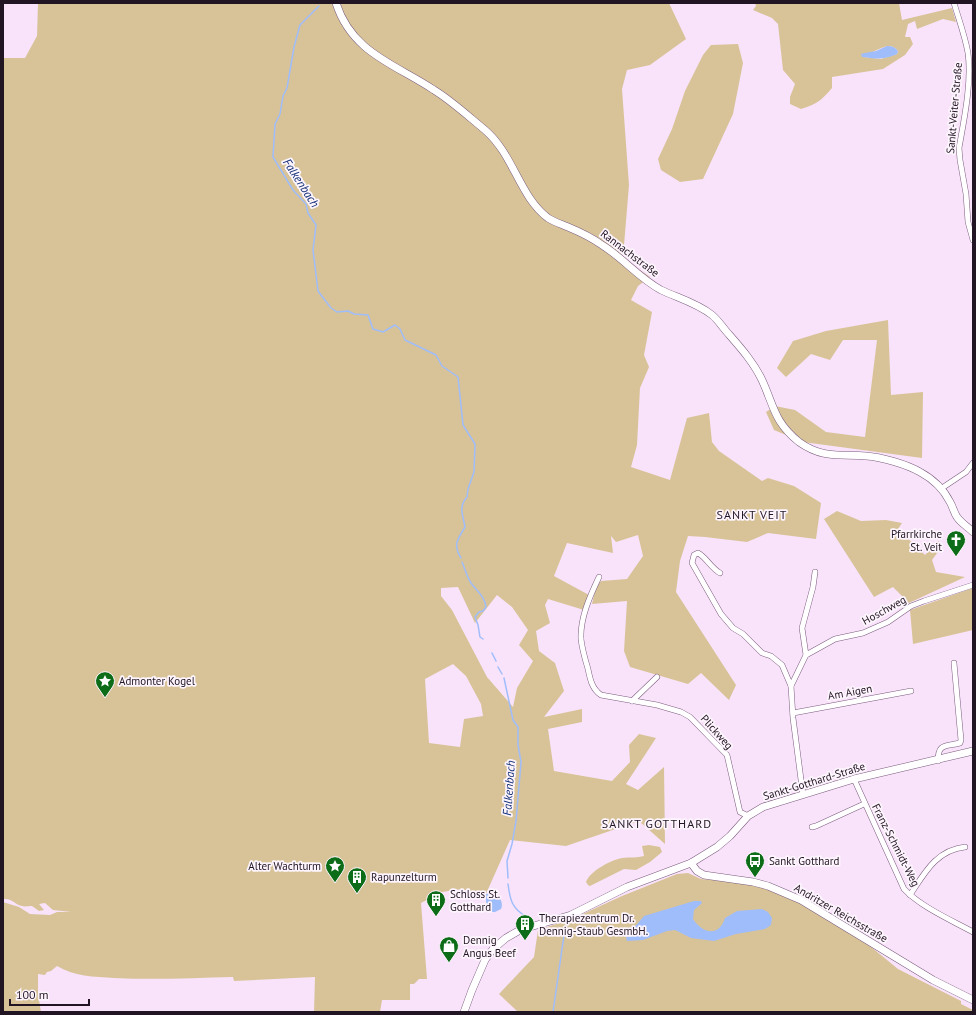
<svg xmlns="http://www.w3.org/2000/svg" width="976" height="1015" viewBox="0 0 976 1015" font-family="'PT Sans',sans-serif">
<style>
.green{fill:#d8c398;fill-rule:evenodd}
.water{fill:#9fbdfb}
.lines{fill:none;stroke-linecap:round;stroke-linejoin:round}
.stream{stroke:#9fbdfb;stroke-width:1.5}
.street-casing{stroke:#7c5c7f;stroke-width:6}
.secondary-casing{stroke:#7c5c7f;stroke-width:8}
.street{stroke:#fff;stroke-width:5}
.secondary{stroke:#fff;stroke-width:7}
.labels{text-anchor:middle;stroke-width:3.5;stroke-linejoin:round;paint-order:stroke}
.street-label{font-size:11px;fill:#221523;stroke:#fdf5fd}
.poi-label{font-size:11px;fill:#221523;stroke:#fdf5fd;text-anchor:start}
.water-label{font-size:12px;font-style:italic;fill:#153177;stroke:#fdf5fd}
.neighbourhood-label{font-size:12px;letter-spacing:1px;fill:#221523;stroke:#fdf5fd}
</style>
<rect width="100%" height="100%" fill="#f9e3fa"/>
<g class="green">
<path d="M38,3H669L686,39L650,65L627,70L622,89L629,185L624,245L620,253L637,268L650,277L638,286L631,300L652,312L644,355L649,367L640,388L637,445L631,467L670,480L687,418L709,413L712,442L719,451L762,481L768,478L794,486L821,503L816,539L768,533L747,542L705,537L688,536L680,561L676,592L736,685L729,700L701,673L688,684L630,667L624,651L627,601L592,604L596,587L601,581L627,579L643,556L638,535L616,542L611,536L613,553L567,543L554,576L589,595L584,610L548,599L545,605L550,623L536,631L539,651L555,663L564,691L544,717L582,709V722L548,729L554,771L612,781L630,762L629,745L639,734L656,738L626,784L638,790L664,767L665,844L639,821L566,846L510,840L485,896L462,889L442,892L421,903L427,979H419L414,984H410V1000H382L380,1012H314L315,977L234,981L233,977C193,978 154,980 114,978C95,977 73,976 57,966L51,971L47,972L45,975L38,974V994L41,1012H3V902L19,907L30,914L50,915L57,912H71L53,910L45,903L39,904L44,910L39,911L32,906C28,906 25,907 22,906C14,904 12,898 3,899V58H25L37,36ZM458,587L475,623L497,595L512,607L528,630L519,645L533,661L517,688L513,707L487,677L452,610L441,596V588ZM453,664L466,676L481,704L483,716L464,719L460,747L429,743L425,679Z"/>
<path d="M755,3H899L902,20L952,8L956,22L943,19L917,29L915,21L908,24L905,37H910L913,44L905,55L883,69L832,77V88C821,101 817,104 801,109L790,104V97L795,84L783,70L778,24L772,18L753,10L756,6ZM887,46C892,46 895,47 898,51L897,54L881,59L864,57C872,52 878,49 887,46Z"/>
<path d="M738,44L743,63L733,114L703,179L680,182L661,170L658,159L672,129L685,91L703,55L711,45Z"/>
<path d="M888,320L891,395L923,392L922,458L803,442L774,430L766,412L775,406L795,410L826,432L865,437L877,340H843L830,360L811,354L786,377L777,368L793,341L826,331Z"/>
<path d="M837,511L861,521L886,520L902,523L898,529L925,555L938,541L943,545L932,560L936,572L965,577L909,603L906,602L905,599L893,587L874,597L824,519Z"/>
<path d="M973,588V630L913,644L910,610Z"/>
<path d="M649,845L660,847L662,852L650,862L636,870L624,869L590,886L588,885L586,882C590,871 611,860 622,858C630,857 637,858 644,856L642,846Z"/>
<path d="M688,873L701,879L744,883L770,889L801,904L865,942L898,969L961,1001V1004L973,1010V1012H518L499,994L534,957L538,930L574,918L622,896L677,874Z"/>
</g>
<g class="water">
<path d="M887,46C892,46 895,47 898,51L897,54C883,60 876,59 862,57L861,54L865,53L876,51Z"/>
<path d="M493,892C499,896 504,902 501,909L495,912H491L486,902V894Z"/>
<path d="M694,901H701L702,903L694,910L693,919C703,934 719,937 725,918L737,911L762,909L768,912L772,918L771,925L765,929L736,934L714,941L691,938L675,930L667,931L643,940L627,941L626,937L644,916Z"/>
</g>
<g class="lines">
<g class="stream">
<path d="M319,6L300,25L294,47L287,88L283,96L280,114L275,124L273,157L293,190L306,204L308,213L316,225L313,250L318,291L331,308L337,312L348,311L354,314L368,315L373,329L383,332L395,325L400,329L405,340L436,355L442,366L458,377L463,425L475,444L474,472L468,489L467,497C458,507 463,515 465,527C457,540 453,545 461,558"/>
<path d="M462,562C465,569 467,577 471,583C477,591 485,597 486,607L483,611L479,612L475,617L478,625L480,637L483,639"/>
<path d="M492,653L496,661"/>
<path d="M498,667L502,674"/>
<path d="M504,678L513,720L518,727V745L521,762L516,821L512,844L507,861L508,878"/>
<path d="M508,884C510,900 512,909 527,917"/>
<path d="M553,1012L564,935H562"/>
</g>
<defs>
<g id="street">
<path d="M954,3C959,20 965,36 968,53C972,82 964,120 959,148L960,160L966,194L968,222L973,240"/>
<path d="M942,488L966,472L973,463"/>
<path d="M720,573C711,568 706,557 698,553L694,555L692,563L721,614L733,628L743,634L762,653L771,656L782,665L791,686"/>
<path d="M599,577C590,596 580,618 581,639C582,649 585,659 588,669C590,679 592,689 601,695L657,705L681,712L690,717L727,755L740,812L748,816"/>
<path d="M806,655L802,628L813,587L815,572"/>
<path d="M632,701L657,677"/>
<path d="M793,713L911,691"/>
<path d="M938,761C938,743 945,747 960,743L961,740L954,663"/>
<path d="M854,779L904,889C921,907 951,920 973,932"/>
<path d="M803,795L793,718L791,686L806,655L835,639L863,633L888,622L911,606L924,601L973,585"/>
<path d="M812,827L816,826L864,804"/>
<path d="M910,895C924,874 936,850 965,847"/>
</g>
<g id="secondary">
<path d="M336,3C352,53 395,64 434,90C452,101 469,117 485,130C514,155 519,196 548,218C554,222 561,224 568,227C580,232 591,237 602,245C623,258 639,278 661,290C678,298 697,303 712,315C717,319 721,325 726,331C739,346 753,361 762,380C774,406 774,422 799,442C823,459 839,454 866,456C881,457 906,464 920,472C933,479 943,488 950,502C953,507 954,513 957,517C961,523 968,527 973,532"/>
<path d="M691,863L697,871L704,875L753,882L768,886L801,900L933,980L973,1000"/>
<path d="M464,1012L472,990L485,960L493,949L506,938L520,930L571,915L627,887L691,863L717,847L730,836L748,816L763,807L854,779L973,751"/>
</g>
</defs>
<use href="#street" class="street-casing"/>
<use href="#secondary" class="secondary-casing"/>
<use href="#street" class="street"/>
<use href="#secondary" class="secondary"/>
</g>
<defs>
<symbol id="church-pin" viewBox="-11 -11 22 30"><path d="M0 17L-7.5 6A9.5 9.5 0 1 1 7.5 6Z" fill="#0c6c18" stroke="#fdf5fd"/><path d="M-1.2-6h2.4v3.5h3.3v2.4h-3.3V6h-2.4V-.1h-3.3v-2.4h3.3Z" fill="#fff"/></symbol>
<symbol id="sight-pin" viewBox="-11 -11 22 30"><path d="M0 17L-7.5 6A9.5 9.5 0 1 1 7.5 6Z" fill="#0c6c18" stroke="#fdf5fd"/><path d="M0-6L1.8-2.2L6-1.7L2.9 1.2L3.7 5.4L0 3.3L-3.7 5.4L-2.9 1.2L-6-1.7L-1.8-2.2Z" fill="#fff"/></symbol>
<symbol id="bus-pin" viewBox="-11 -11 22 30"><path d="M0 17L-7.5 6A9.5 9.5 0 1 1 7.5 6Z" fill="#0c6c18" stroke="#fdf5fd"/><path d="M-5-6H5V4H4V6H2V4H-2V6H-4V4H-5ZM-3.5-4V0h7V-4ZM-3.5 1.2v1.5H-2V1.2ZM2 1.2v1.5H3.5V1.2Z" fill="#fff"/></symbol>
<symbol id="building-pin" viewBox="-11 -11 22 30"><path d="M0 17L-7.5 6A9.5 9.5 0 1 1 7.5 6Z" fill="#0c6c18" stroke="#fdf5fd"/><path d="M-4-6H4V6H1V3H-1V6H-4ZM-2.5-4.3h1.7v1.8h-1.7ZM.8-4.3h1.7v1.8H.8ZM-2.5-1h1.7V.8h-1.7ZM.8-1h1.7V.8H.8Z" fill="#fff"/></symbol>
<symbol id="shop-pin" viewBox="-11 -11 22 30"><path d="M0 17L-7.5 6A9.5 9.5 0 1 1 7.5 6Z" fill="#0c6c18" stroke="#fdf5fd"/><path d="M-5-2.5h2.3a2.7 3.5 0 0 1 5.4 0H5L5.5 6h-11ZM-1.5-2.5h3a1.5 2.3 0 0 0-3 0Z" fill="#fff"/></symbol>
</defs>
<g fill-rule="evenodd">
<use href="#church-pin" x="945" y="529" width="22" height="30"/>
<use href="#sight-pin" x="94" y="670" width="22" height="30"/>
<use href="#bus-pin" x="744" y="850" width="22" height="30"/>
<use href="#sight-pin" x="324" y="855" width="22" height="30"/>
<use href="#building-pin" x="346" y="866" width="22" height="30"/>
<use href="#building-pin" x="425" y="889" width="22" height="30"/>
<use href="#building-pin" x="514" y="913" width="22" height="30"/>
<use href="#shop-pin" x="438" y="935" width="22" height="30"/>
</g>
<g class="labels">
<g class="street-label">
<text transform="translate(954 108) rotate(-85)" y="4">Sankt-Veiter-Straße</text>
<text transform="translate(630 253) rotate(37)" y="4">Rannachstraße</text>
<text transform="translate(884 610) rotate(-29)" y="4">Hoschweg</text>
<text transform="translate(850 692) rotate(-10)" y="4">Am Aigen</text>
<text transform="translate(717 732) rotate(48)" y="4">Plickweg</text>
<text transform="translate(814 781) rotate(-17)" y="4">Sankt-Gotthard-Straße</text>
<text transform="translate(896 845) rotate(63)" y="4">Franz-Schmidt-Weg</text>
<text transform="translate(841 913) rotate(30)" y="4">Andritzer Reichsstraße</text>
</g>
<g class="poi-label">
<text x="942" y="538" text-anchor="end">Pfarrkirche<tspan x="942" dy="13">St. Veit</tspan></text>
<text x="119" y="685">Admonter Kogel</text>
<text x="769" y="865">Sankt Gotthard</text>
<text x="321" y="870" text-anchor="end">Alter Wachturm</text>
<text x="371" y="881">Rapunzelturm</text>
<text x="450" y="898">Schloss St.<tspan x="450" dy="13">Gotthard</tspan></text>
<text x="539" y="922">Therapiezentrum Dr.<tspan x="539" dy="13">Dennig-Staub GesmbH.</tspan></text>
<text x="463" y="944">Dennig<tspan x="463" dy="13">Angus Beef</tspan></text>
</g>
<g class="water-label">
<text transform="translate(301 183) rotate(57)" y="4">Falkenbach</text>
<text transform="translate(509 788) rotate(-86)" y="4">Falkenbach</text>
</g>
<g class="neighbourhood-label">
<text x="752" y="519">SANKT VEIT</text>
<text x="657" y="828">SANKT GOTTHARD</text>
</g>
</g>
<rect width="976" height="1015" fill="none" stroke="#221523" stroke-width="8"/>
<path d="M10 999v6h79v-6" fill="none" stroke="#221523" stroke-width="2"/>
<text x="16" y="999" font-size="12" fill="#221523" stroke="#fdf5fd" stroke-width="3" paint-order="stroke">100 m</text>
</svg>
